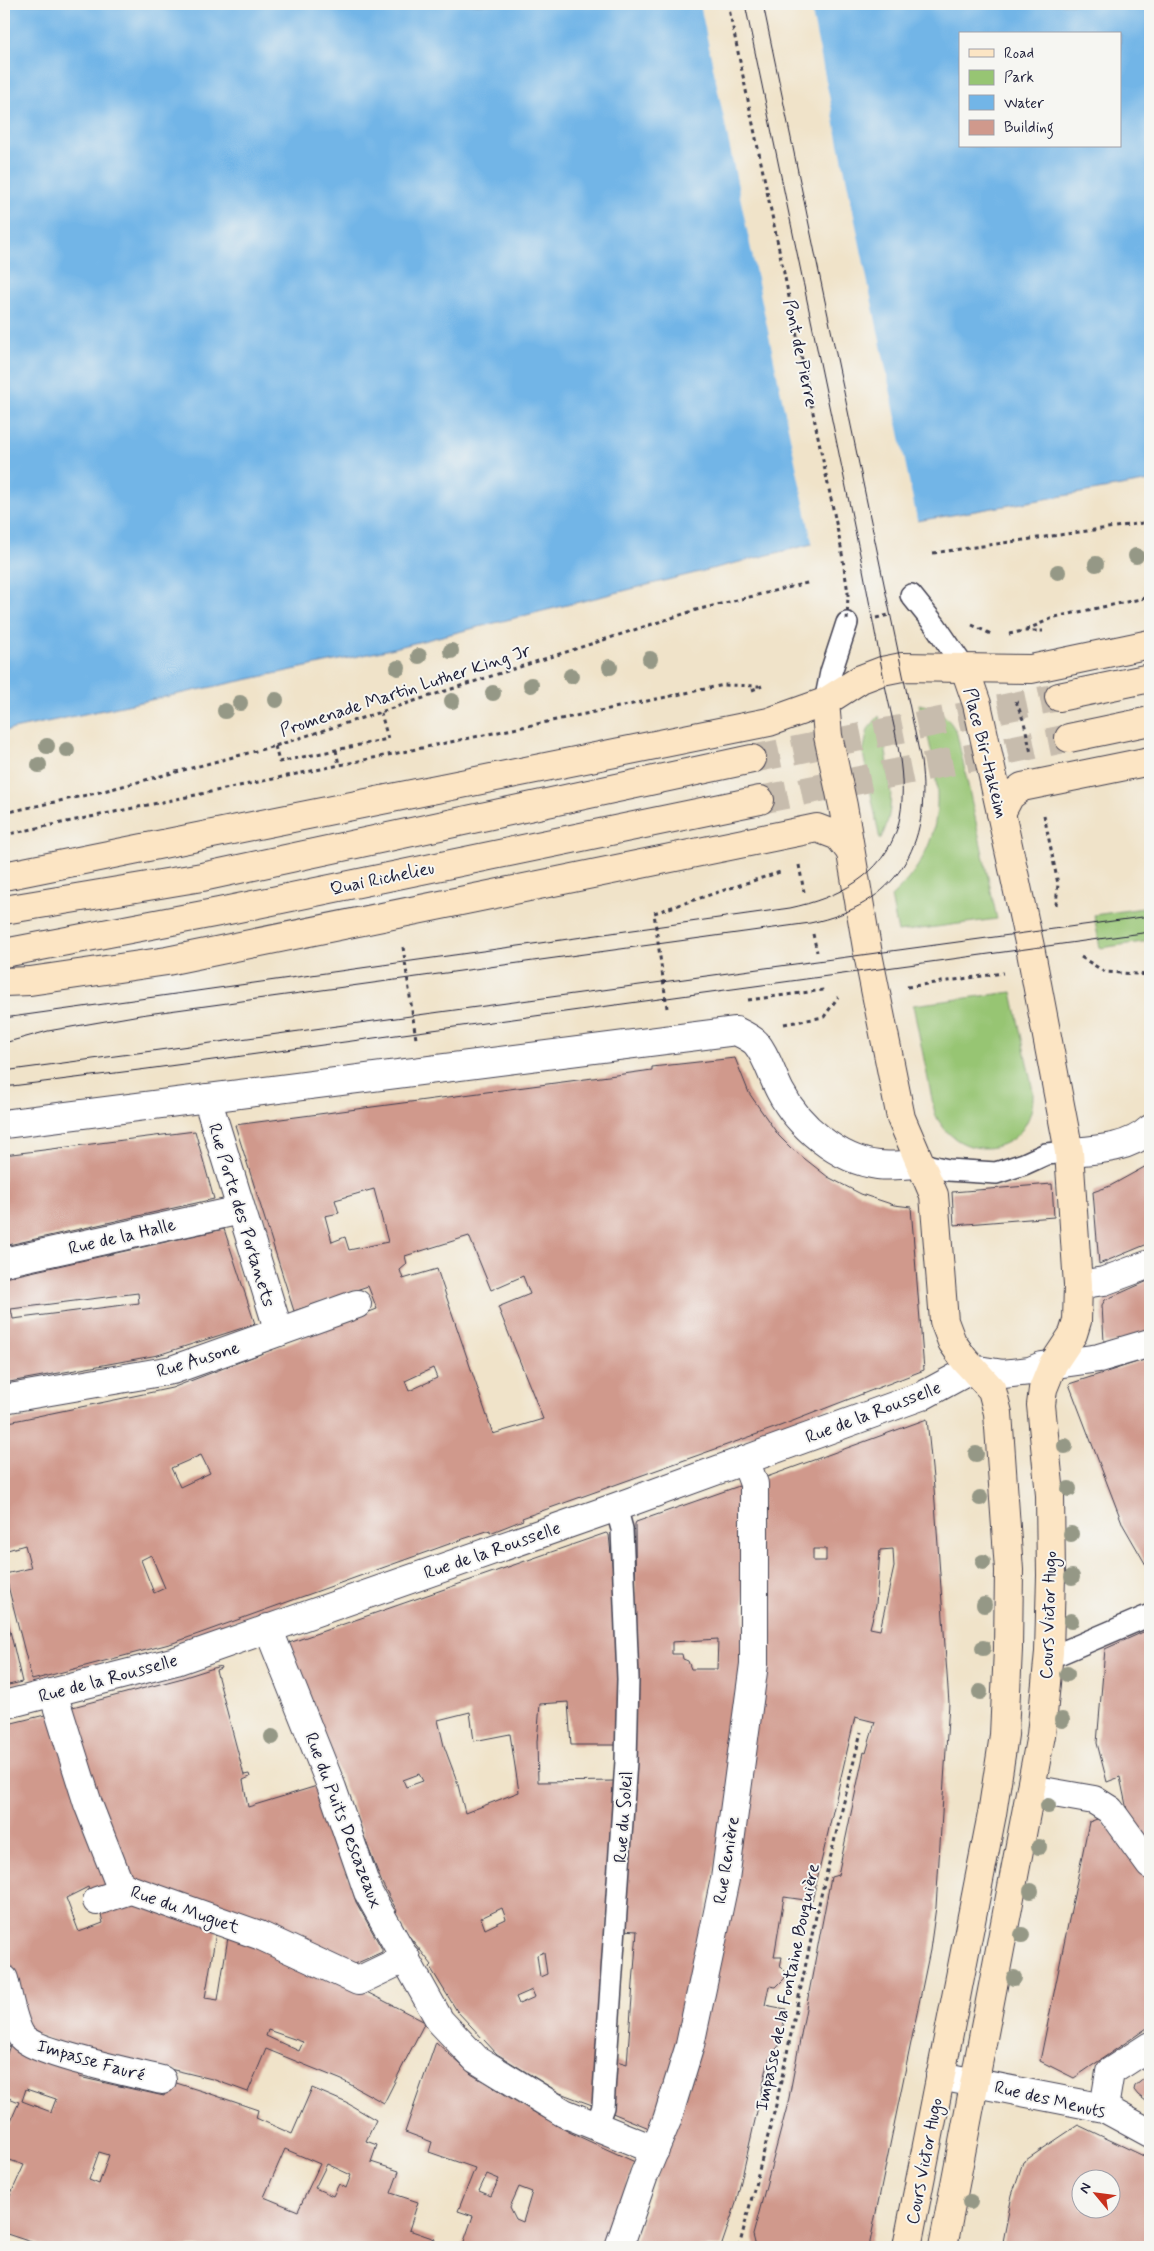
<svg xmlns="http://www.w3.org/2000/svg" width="1154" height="2251" viewBox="0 0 1154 2251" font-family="Mynerve,sans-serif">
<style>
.green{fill:#97c573;stroke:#5c7457}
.water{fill:#72b5e7;stroke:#4a6c91;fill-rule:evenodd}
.pier{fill:#f0e3c9}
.building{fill:#d0998c;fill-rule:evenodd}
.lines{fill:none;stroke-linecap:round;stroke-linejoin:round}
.secondary-tunnel{stroke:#c7bcad;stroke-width:28;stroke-dasharray:28 14;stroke-linecap:butt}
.lane-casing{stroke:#413f50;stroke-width:24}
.street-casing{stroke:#413f50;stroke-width:30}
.secondary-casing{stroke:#413f50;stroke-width:30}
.path{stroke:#413f50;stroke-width:3;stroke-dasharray:4 4;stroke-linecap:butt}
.lane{stroke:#fff;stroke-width:21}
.street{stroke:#fff;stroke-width:28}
.secondary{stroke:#fce5c4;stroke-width:28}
.tram{stroke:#22223b;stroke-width:1}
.path-bridge{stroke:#413f50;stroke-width:3;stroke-dasharray:4 4;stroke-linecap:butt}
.tree{fill:#959886}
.labels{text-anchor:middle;stroke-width:4;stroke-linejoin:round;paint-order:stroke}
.street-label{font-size:18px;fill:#22223b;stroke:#f6f6f2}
</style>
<rect width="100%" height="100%" fill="#f6f6f2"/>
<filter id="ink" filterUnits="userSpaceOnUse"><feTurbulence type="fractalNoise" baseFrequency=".02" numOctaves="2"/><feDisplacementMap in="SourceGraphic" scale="10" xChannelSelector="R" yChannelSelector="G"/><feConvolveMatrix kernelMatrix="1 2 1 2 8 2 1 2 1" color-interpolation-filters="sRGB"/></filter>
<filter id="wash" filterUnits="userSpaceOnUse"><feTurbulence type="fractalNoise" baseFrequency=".0096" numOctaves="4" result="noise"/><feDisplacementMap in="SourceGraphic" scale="20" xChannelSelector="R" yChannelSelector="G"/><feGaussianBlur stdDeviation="1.12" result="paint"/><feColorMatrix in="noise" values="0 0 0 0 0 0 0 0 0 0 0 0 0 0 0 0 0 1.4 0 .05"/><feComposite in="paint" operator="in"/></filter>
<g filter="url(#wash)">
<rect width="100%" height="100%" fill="#f0e3c9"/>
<g class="green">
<path d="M919,704C936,707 950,717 957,734L997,919L898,932L891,897C955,838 940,778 919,704Z"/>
<path d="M879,716C886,756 901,803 880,840L863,753L868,729Z"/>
<path d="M1150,907V941L1100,948L1094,915Z"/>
<path d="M1012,992L1033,1091C1036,1153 962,1170 935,1114L913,1005Z"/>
</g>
<path class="water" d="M4,4H1150V481L917,521L812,544L382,651L4,731ZM960,34H1120V146H960Z"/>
<path class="pier" d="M700,4H810L918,524L813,547Z"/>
<g id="blocks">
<g class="building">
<path d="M735,1058L749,1093L760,1109L779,1136L791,1148L828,1177L861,1194L894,1205L911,1207L924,1370L780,1426L522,1518L523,1520L490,1533V1530L463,1539L173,1643L32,1680L5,1574L31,1568L25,1545L4,1551V1423L172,1388L377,1309L368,1286L294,1311L235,1125L616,1075L652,1070V1067ZM374,1189L388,1242L349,1250L345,1237L332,1242L325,1216L339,1213L335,1200ZM469,1236L491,1290L523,1276L530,1294L498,1307L543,1419L493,1434L437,1269L403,1279L400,1270L407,1264L405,1256ZM433,1368L437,1378L409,1391L405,1381ZM201,1455L210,1473L180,1487L171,1468ZM151,1555L165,1588L154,1593L141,1560Z"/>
<path d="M195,1131L214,1199L4,1246V1155Z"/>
<path d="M1150,1164V1243L1099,1264L1093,1192L1110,1186Z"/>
<path d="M1052,1184L1054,1217L954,1225L952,1192Z"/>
<path d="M224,1229L255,1324L158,1355L4,1383V1278ZM138,1293L139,1303L13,1319L11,1309Z"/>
<path d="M1150,1280V1330L1110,1344L1104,1342L1102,1305L1105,1300Z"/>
<path d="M1150,1358V1572L1123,1525L1069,1384Z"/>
<path d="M927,1419L934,1488L949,1703L936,1907L930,1950L869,2247H756L753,2235L788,2103L831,1877L838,1875L864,1752L866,1753L875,1722L855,1717L812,1901L784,1897L774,1957H782L780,1967L785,1972V1978L776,1987L769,1986L765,2005L786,2009L780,2044L769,2059L736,2203L721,2247H633L691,2077L764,1478ZM813,1549H826V1561H813ZM893,1549L894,1567L880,1630L870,1628L876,1605L880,1550Z"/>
<path d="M742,1485L745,1654L723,1824L679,2048L654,2130L610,2112L613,2060L627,2064L637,1931L622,1930L636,1676L635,1524L636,1522ZM718,1639L717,1669H691L688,1661L683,1659L682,1654H672V1642Z"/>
<path d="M606,1533L609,1535L613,1573L621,1681L618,1745H571L568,1702L540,1704L537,1742L538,1782L617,1781L596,2102L592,2105L560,2093L497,2054L457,2011L430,1967L432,1965L409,1936L395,1913L397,1911L382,1883L289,1643ZM470,1712L474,1741L510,1734L519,1792L465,1813L457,1781L444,1746L438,1720ZM419,1774L423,1781L406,1787L403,1780ZM502,1908L506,1919L485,1929L481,1918ZM544,1952L547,1974L540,1977L537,1955ZM532,1990L535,1997L519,2004L516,1997Z"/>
<path d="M4,1605L22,1682L4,1686Z"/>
<path d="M1150,1629V1848L1127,1810L1120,1777L1107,1782L1097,1743L1105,1649Z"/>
<path d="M220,1666L221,1668L216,1670L244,1775L249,1774L250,1777L243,1780L248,1807L317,1786L332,1823L356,1902L382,1949V1952L346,1968L131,1885L65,1709L179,1679Z"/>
<path d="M53,1713L117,1888L94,1897L88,1887L66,1898L79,1932L103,1923L99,1905L132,1896L217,1927L205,1998L218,2000L229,1931L353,1985L425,2022L384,2103L342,2080L266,2049L248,2092L212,2079L183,2072L64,2046L29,2030L4,1950V1725ZM268,2030L303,2042L299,2051L266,2036Z"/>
<path d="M1100,1818L1150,1878V2026L1074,2078L1040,2061L1089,1822Z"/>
<path d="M436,2042L471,2074L537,2114L569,2132L635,2162L605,2247H462L473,2216L458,2211L475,2168L429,2152L432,2142L405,2132ZM487,2174L499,2179L491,2196L479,2191ZM519,2187L532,2192L523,2222L516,2219L510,2207Z"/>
<path d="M11,2043L81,2069L79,2077L164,2096L170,2081L208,2093L258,2110L256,2118L292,2134L312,2088L347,2103L376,2120L366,2141L377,2145L371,2162L399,2171L391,2193L418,2202L409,2230L435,2239L432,2247H46L4,2233V2201L7,2195L10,2196L24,2165L4,2158V2124L9,2125L19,2102L4,2096V2061ZM26,2089L56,2099L51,2112L22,2101ZM285,2149L320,2164L298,2211L264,2197ZM99,2152L109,2155L99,2184L89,2180ZM327,2164L351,2175L346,2188L339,2184L333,2196L315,2188Z"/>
<path d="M1150,2074V2104L1138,2095L1134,2090L1135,2086Z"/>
<path d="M1078,2125L1150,2159V2247H1002L1012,2195L1023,2162ZM1082,2178H1112V2208H1082Z"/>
</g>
</g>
</g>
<g filter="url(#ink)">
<use href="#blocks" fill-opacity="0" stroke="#413f50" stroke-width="1"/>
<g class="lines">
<g class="secondary-tunnel">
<path d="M752,759L1059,697"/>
<path d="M760,800L1069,738"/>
</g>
<defs>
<g id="lane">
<path d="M911,595L935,625L965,669"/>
<path d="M825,702L831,672L847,623"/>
<path d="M921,1164L948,1170L996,1173L1024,1164L1046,1154L1069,1152"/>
<path d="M1049,1652L1061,1653L1150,1615"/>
<path d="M596,2126L603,2107L626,1761L628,1679L622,1529L616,1507"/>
</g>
<g id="street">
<path d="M207,1098L279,1332"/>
<path d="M4,1124L736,1031C742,1034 751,1038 756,1043C767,1056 772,1076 780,1091C798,1126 838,1160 878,1165C892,1167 907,1164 921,1164"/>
<path d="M1069,1152C1096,1150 1129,1149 1150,1129"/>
<path d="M4,1262L241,1210"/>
<path d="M1078,1285L1104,1281L1150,1264"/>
<path d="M4,1399L172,1370L357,1304"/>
<path d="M268,1628L332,1788L368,1892L440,2021L476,2059L564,2113L655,2150"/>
<path d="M53,1693L88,1804L119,1883L126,1888L259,1935L358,1981L406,1958"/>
<path d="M4,1705L176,1661L605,1511L924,1395L972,1369L1003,1374L1030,1371L1042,1366L1099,1358L1150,1343"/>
<path d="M1031,1789L1094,1800L1110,1810L1150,1865"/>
<path d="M97,1901L124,1892L126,1888"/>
<path d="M4,1979C8,1994 13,2025 22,2037C36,2053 137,2074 162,2080"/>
<path d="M940,2076L1104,2108L1150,2133"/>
<path d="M1104,2108L1110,2072L1150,2046"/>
<path d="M619,2247L644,2175L667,2120L690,2045L725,1879L754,1664V1484L745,1460"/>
</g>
<g id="secondary">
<path d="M1059,697L1150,678"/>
<path d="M825,702L828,736L843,806L868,954L901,1118L934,1195L944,1321L952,1342L964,1359L992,1390L998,1413L1009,1570L1008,1649L1004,1735L992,1814L907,2247"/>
<path d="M1069,738L1150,721"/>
<path d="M1001,813L1010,796L1022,787L1150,761"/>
<path d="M4,876L769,722L825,702L861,679L882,671L902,667L1031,669L1150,644"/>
<path d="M4,910L202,877L752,759"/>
<path d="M4,953L219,912L760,800"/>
<path d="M4,982L30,981L167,961L817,828L838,836L850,851"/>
<path d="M943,2247L1041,1735L1049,1652L1051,1575L1050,1495L1041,1405L1043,1389L1053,1364L1073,1334L1077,1321L1078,1285L1069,1152L1030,947L1001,813L977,704L965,669"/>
</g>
</defs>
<use href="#lane" class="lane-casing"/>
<use href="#street" class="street-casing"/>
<use href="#secondary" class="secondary-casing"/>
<g class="path">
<path d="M933,553L1150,522"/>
<path d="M876,618L889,615"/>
<path d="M972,625L991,634"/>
<path d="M1026,630L1055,617L1150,597"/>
<path d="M1009,634L1023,631H1043"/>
<path d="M752,690L762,686"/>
<path d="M1016,701L1024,722L1031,753"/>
<path d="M275,746L279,762L388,739L381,713"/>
<path d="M336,750L339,765"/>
<path d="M4,813L96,793L275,746L696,610L811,582"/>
<path d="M1044,815L1058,884L1056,905"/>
<path d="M4,835L724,685L759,686"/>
<path d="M799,865L804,892"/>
<path d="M813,934L817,952"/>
<path d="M403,947L416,1039"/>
<path d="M1081,957L1105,972L1150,975"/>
<path d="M907,987L1003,973"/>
<path d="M748,1000L824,990"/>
<path d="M667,1008L654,913L783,871"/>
<path d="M784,1024L824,1017L838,997"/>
<path d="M739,2247L776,2105L816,1916L861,1732"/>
</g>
<use href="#lane" class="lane"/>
<use href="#street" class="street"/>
<use href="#secondary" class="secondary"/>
<g class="tram">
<path d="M4,1018L790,908C837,898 883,876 898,826C910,780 894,730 885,685C877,645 870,604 862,564C823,377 784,190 745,4"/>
<path d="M4,1043L48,1031L140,1015L810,923C897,905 932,846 921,761L763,4"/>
<path d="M4,1071L1150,916"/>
<path d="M4,1087L147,1069L1150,932"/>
</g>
<path class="path-bridge" d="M728,4L841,547L848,593L847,623"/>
</g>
<g class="tree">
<circle cx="1136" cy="556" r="8"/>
<circle cx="1096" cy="564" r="8"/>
<circle cx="1058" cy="572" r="8"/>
<circle cx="451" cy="651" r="8"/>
<circle cx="419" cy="656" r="8"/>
<circle cx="650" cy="659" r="8"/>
<circle cx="610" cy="667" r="8"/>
<circle cx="398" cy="668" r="8"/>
<circle cx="571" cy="676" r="8"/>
<circle cx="531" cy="685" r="8"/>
<circle cx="493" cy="693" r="8"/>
<circle cx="276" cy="700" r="8"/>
<circle cx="452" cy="701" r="8"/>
<circle cx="240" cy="703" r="8"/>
<circle cx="225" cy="711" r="8"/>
<circle cx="47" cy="746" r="8"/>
<circle cx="67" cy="750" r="8"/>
<circle cx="39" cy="765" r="8"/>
<circle cx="1065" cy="1446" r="8"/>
<circle cx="976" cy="1454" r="8"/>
<circle cx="1069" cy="1489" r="8"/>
<circle cx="980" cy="1498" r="8"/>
<circle cx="1071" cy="1534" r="8"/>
<circle cx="983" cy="1562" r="8"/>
<circle cx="1072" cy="1577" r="8"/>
<circle cx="984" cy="1605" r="8"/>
<circle cx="1071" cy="1621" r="8"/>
<circle cx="983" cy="1648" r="8"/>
<circle cx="1067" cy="1674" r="8"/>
<circle cx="980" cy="1692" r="8"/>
<circle cx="1062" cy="1720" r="8"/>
<circle cx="272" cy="1737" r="8"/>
<circle cx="1048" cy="1806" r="8"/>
<circle cx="1039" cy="1847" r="8"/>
<circle cx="1031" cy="1891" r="8"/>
<circle cx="1022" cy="1935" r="8"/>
<circle cx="1014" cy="1978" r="8"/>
<circle cx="970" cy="2202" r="8"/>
</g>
</g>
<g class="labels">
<g class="street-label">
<text transform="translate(801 353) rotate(78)" y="6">Pont de Pierre</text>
<text transform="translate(405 690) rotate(-18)" y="6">Promenade Martin Luther King Jr</text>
<text transform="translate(986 753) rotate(76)" y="6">Place Bir-Hakeim</text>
<text transform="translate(382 878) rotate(-12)" y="6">Quai Richelieu</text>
<text transform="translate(242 1215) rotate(73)" y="6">Rue Porte des Portanets</text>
<text transform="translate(122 1236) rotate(-13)" y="6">Rue de la Halle</text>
<text transform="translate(198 1359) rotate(-17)" y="6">Rue Ausone</text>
<text transform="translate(873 1412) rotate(-21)" y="6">Rue de la Rousselle</text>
<text transform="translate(492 1550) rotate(-19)" y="6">Rue de la Rousselle</text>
<text transform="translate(1048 1615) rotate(-88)" y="6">Cours Victor Hugo</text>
<text transform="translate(108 1678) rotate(-15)" y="6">Rue de la Rousselle</text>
<text transform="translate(623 1817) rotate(-86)" y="6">Rue du Soleil</text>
<text transform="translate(344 1820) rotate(69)" y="6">Rue du Puits Descazeaux</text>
<text transform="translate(726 1860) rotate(-81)" y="6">Rue Renière</text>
<text transform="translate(185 1909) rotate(19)" y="6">Rue du Muguet</text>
<text transform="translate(787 1987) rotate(-78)" y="6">Impasse de la Fontaine Bouquière</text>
<text transform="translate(91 2060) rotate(16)" y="6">Impasse Fauré</text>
<text transform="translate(1050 2099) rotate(13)" y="6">Rue des Menuts</text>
<text transform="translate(924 2161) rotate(-79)" y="6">Cours Victor Hugo</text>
</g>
</g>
<rect width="1154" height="2251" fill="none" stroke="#f6f6f2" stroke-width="20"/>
<rect x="959" y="32" width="162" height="115" fill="#f6f6f2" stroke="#a1a1a9"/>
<rect x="969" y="49" width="25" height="8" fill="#fce5c4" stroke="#a1a1a9"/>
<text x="1004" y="58" font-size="15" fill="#22223b">Road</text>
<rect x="969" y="70" width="25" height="15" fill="#97c573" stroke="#a1a1a9"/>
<text x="1004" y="82" font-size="15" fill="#22223b">Park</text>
<rect x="969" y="95" width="25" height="15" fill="#72b5e7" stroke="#a1a1a9"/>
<text x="1004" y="108" font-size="15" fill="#22223b">Water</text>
<rect x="969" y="120" width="25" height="15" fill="#d0998c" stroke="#a1a1a9"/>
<text x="1004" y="132" font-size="15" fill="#22223b">Building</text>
<g transform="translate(1096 2194) rotate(299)"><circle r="24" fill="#f6f6f2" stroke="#a1a1a9"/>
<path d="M0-4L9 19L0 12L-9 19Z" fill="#c8321e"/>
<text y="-8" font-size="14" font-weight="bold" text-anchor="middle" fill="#22223b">N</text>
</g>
</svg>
